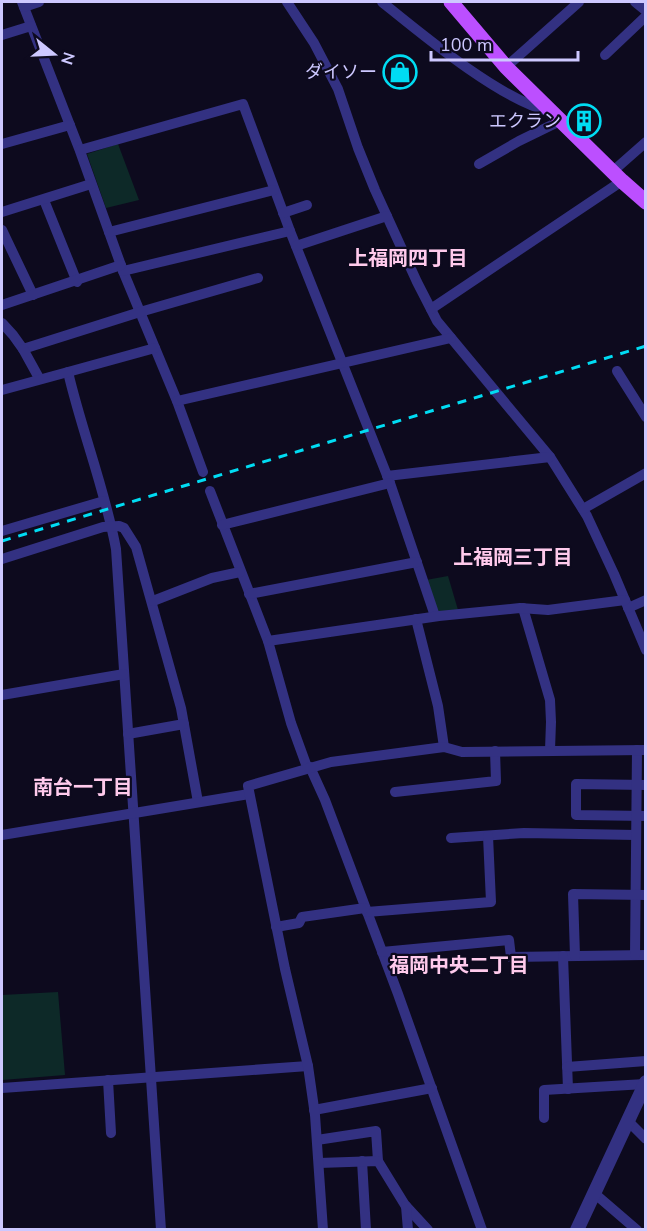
<svg xmlns="http://www.w3.org/2000/svg" width="647" height="1231" viewBox="0 0 647 1231" font-family="'Nunito Sans','Noto Sans JP',sans-serif">
<style>
.green{fill:#0d2928}
.lines{fill:none;stroke-linecap:round;stroke-linejoin:round}
.minor{stroke:#333182;stroke-width:10}
.tertiary{stroke:#333182;stroke-width:14}
.primary{stroke:#bc4fff;stroke-width:15}
.rail{stroke:#00dcf3;stroke-width:3;stroke-dasharray:9 8;stroke-linecap:butt}
.labels{text-anchor:middle;stroke-width:4.5;stroke-linejoin:round;paint-order:stroke}
.poi-label{font-size:18px;fill:#cdc8ff;stroke:#0d0a1e;text-anchor:end}
.neighbourhood-label{font-size:20px;font-weight:bold;fill:#ffcaec;stroke:#0d0a1e}
</style>
<rect width="100%" height="100%" fill="#0d0a1e"/>
<g class="green">
<path d="M118,144L139,200L106,208L87,154Z"/>
<path d="M448,576L458,610L437,613L426,580Z"/>
<path d="M58,992L65,1075L2,1080V995Z"/>
</g>
<g class="lines">
<g class="minor">
<path d="M22,2L80,151L123,271L177,401L203,472"/>
<path d="M287,2L314,43L338,89L358,148L375,190L417,282L437,321L550,457L587,516L614,574L646,650"/>
<path d="M382,2C423,35 498,98 548,111"/>
<path d="M635,2L646,11"/>
<path d="M24,7L39,2"/>
<path d="M2,35L31,26"/>
<path d="M605,55L646,16"/>
<path d="M506,67L579,2"/>
<path d="M2,144L70,125"/>
<path d="M80,150L243,104L290,231L390,483L435,616"/>
<path d="M479,164L519,141L560,121"/>
<path d="M612,172L646,142"/>
<path d="M44,200L77,282"/>
<path d="M2,212L91,184"/>
<path d="M283,213L307,205"/>
<path d="M2,230L33,295"/>
<path d="M109,232L274,190"/>
<path d="M296,246L387,216"/>
<path d="M123,271L290,231"/>
<path d="M2,305L121,265"/>
<path d="M431,309L622,181"/>
<path d="M2,323L13,335L23,349L140,312L258,278"/>
<path d="M155,348L68,372C82,432 105,489 116,549L161,1230"/>
<path d="M23,349L39,378"/>
<path d="M617,371L646,417"/>
<path d="M2,390L68,372"/>
<path d="M177,401L451,338"/>
<path d="M387,476L550,457"/>
<path d="M210,491L268,641L291,723L307,767"/>
<path d="M583,509L646,473"/>
<path d="M222,525L390,483"/>
<path d="M2,531L104,501"/>
<path d="M2,559L103,527L119,526L124,528L136,547L181,708L198,802"/>
<path d="M249,594L417,562"/>
<path d="M153,601L212,578L240,572"/>
<path d="M523,608L550,700L551,722L550,750"/>
<path d="M628,608L646,600"/>
<path d="M416,619L438,706L444,747"/>
<path d="M268,641L439,616L520,608L548,610L625,600"/>
<path d="M2,695L124,674"/>
<path d="M128,734L184,724"/>
<path d="M310,767L325,800L398,994L482,1230"/>
<path d="M646,785L576,784V815L646,816"/>
<path d="M395,792L496,781L495,751"/>
<path d="M2,835L249,794"/>
<path d="M451,838L524,833L636,835"/>
<path d="M367,912L491,902L488,836"/>
<path d="M276,927L299,923L302,917L365,908"/>
<path d="M382,952L509,940L511,957L646,955"/>
<path d="M635,955L637,750"/>
<path d="M563,956L568,1089"/>
<path d="M575,956L573,894L646,895"/>
<path d="M567,1067L646,1061"/>
<path d="M108,1080L111,1133"/>
<path d="M2,1088L308,1066"/>
<path d="M314,1110L432,1088"/>
<path d="M544,1118V1090L645,1084"/>
<path d="M628,1121L646,1139"/>
<path d="M317,1140L376,1131L378,1161"/>
<path d="M362,1161L366,1230"/>
<path d="M319,1163L378,1161L405,1205L428,1230"/>
<path d="M594,1193L637,1230"/>
<path d="M406,1206L408,1230"/>
<path d="M323,1230L315,1115L308,1066L285,969L248,786L331,762L444,747L462,752L646,750"/>
</g>
<path class="tertiary" d="M577,1230L646,1082"/>
<path class="primary" d="M451,2L506,67L622,181L646,202"/>
<path class="rail" d="M2,541L646,346"/>
</g>
<defs>
<symbol id="shop-ring" viewBox="-11 -11 22 22"><circle r="9.5" fill="#0d0a1e" stroke="#00dcf3" stroke-width="1.5"/><path d="M-5-2.5h2.3a2.7 3.5 0 0 1 5.4 0H5L5.5 6h-11ZM-1.5-2.5h3a1.5 2.3 0 0 0-3 0Z" fill="#00dcf3"/></symbol>
<symbol id="building-ring" viewBox="-11 -11 22 22"><circle r="9.5" fill="#0d0a1e" stroke="#00dcf3" stroke-width="1.5"/><path d="M-4-6H4V6H1V3H-1V6H-4ZM-2.5-4.3h1.7v1.8h-1.7ZM.8-4.3h1.7v1.8H.8ZM-2.5-1h1.7V.8h-1.7ZM.8-1h1.7V.8H.8Z" fill="#00dcf3"/></symbol>
</defs>
<g fill-rule="evenodd">
<use href="#shop-ring" x="381" y="53" width="38" height="38"/>
<use href="#building-ring" x="565" y="102" width="38" height="38"/>
</g>
<g class="labels">
<g class="poi-label">
<text x="377" y="78">ダイソー</text>
<text x="561" y="127">エクラン</text>
</g>
<g class="neighbourhood-label">
<text x="408" y="265">上福岡四丁目</text>
<text x="513" y="564">上福岡三丁目</text>
<text x="83" y="794">南台一丁目</text>
<text x="459" y="972">福岡中央二丁目</text>
</g>
</g>
<rect width="647" height="1231" fill="none" stroke="#cdc8ff" stroke-width="6"/>
<g transform="translate(54 54) rotate(108)" stroke="#0d0a1e" stroke-width="4.5" paint-order="stroke">
<path d="M0-4.5L10 22L0 15L-10 22Z" fill="#cdc8ff"/>
<text y="-9" font-size="16" font-weight="bold" text-anchor="middle" fill="#cdc8ff">N</text>
</g>
<path d="M431 51v9h147v-9" fill="none" stroke="#cdc8ff" stroke-width="3"/>
<text x="440" y="51" font-size="18" fill="#cdc8ff" stroke="#0d0a1e" stroke-width="4.5" paint-order="stroke">100 m</text>
</svg>
